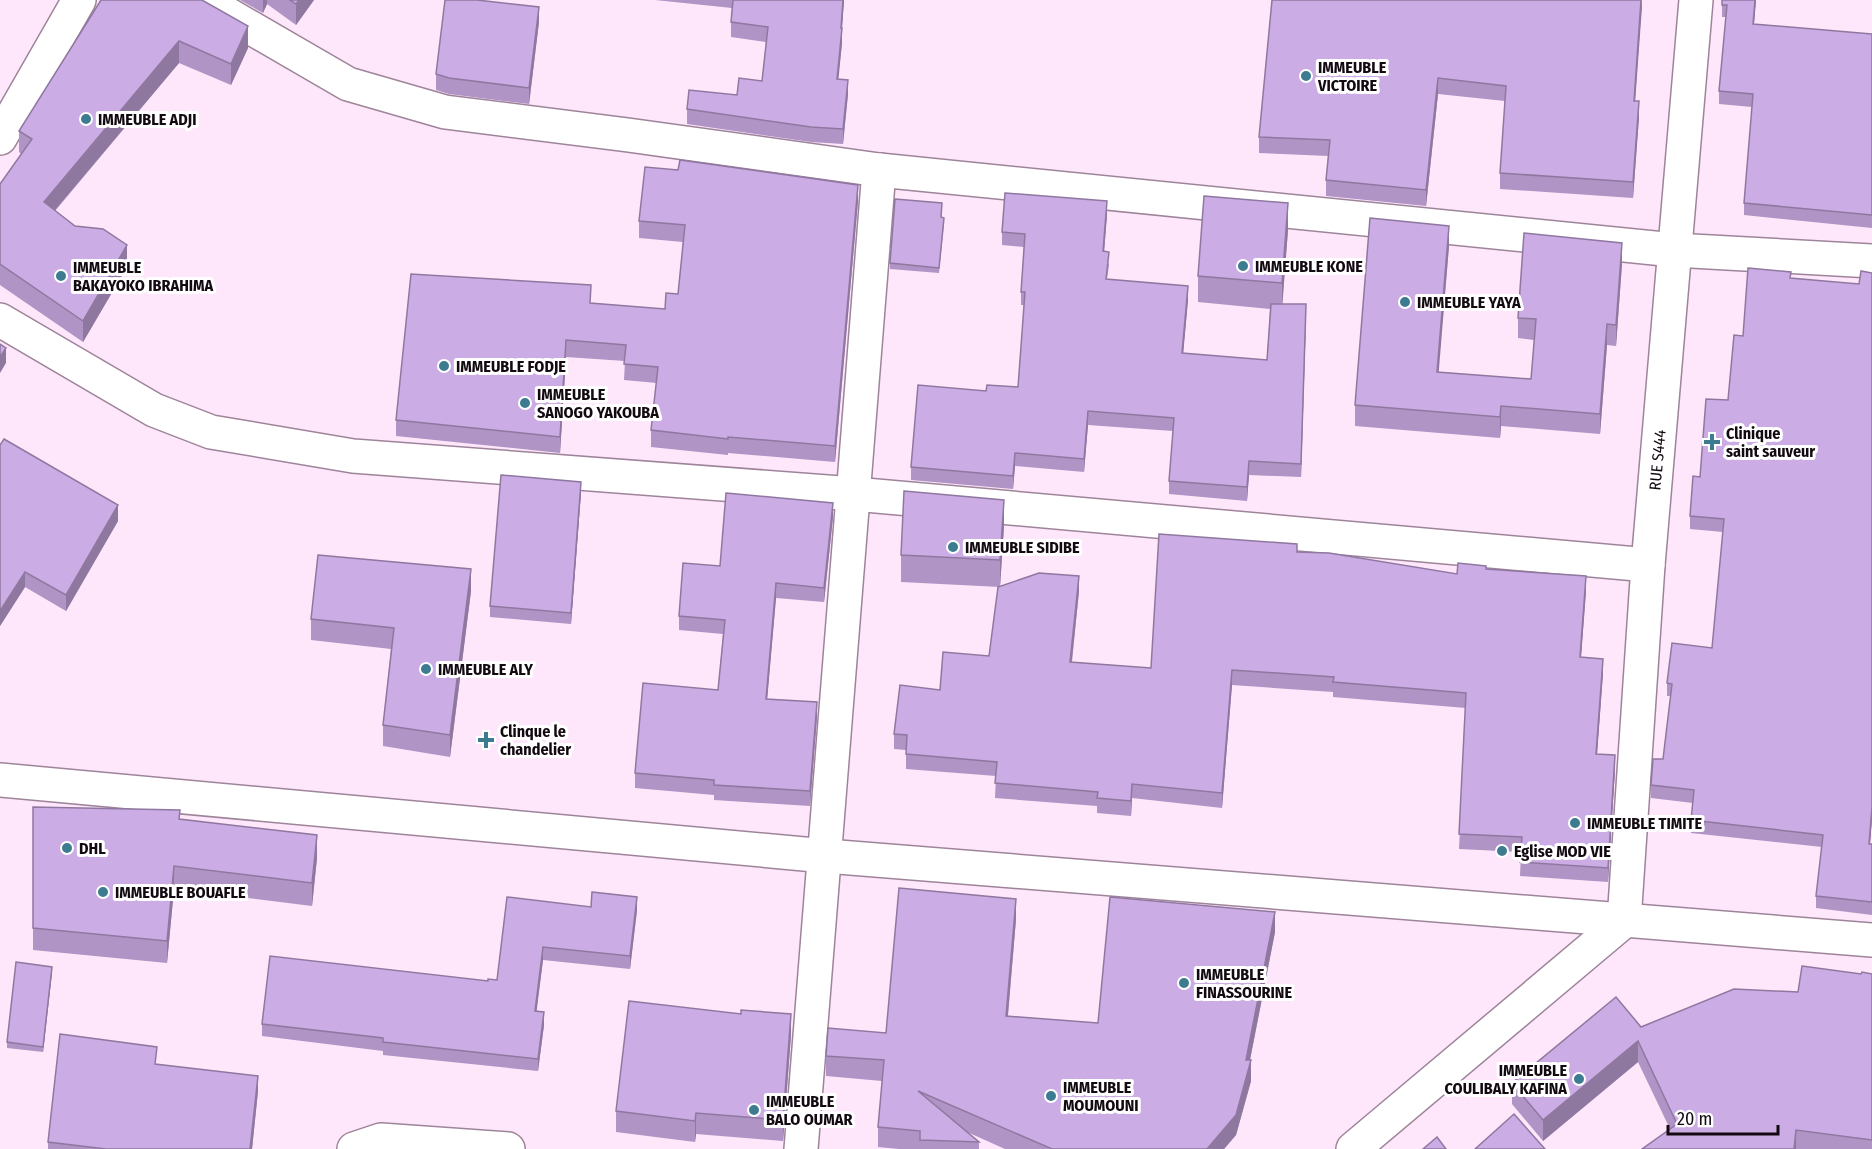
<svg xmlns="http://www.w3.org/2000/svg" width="1872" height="1149" viewBox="0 0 1872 1149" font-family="'Fira Sans Condensed',sans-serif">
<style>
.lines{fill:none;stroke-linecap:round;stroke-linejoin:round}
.minor-casing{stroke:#9e849a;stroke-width:36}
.minor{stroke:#fff;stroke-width:33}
.wall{fill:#af94c5}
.shaded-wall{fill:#8f78a0}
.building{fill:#ccace5;stroke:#8f78a0;stroke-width:1.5}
.poi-dot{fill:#3c7b90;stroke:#fff;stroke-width:2}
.labels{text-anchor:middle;stroke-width:6;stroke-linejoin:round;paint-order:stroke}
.poi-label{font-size:16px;font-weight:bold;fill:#120911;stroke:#fff;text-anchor:start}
.street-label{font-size:16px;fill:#120911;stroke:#fff}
</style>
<rect width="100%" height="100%" fill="#fee7fa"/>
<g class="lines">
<defs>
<g id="minor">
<path d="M203,0L348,84L445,112L628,135L879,170L1674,250L1872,261"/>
<path d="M0,138L79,0"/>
<path d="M0,320L154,410L211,432L353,456L854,494L1648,565"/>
<path d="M0,780L826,856L1872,940"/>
<path d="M354,1149L381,1140L508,1149"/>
<path d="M801,1149L879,170"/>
<path d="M1353,1149L1624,921L1648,565L1696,0"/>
</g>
</defs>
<use href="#minor" class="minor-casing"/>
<use href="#minor" class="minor"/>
</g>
<g class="wall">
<path d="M101,0L248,48L231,85L179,63L55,211L127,267L83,342L0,285V184L21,154L19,152V131Z"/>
<path d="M240,0H314L296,25L267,4L263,13Z"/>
<path d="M655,0H844L842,28V43L838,79L848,94L843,144L811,142L687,124V109L737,95L762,81L766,42L731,37V22L732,8Z"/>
<path d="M1642,0L1635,101L1639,117L1633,198L1500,189V173L1505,101L1438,94L1426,206L1326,196V180L1328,156L1259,153V137Z"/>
<path d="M1722,0H1756L1754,24L1872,34V228L1744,215V203L1752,107L1719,104V91L1726,17H1722Z"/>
<path d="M539,22L529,104L449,94L436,90V74Z"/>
<path d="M858,201L835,462L728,453V455L651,447V430L657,383L624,380L625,361L566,357L560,453L396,436V420L591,303L665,309L678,294L683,242L639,238V221Z"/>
<path d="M942,208L941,217L944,223L939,273L890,269V263Z"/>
<path d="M1107,215L1104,252L1109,265L1107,279L1188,300L1183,353L1267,360L1270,309L1198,302V276L1288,230L1282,304L1306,318L1301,477L1249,475L1247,501L1169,494V481L1173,431L1088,425L1084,472L1015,466L1013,489L911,480V467L986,391L1018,387L1024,305H1021V292L1024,247L1002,245V232Z"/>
<path d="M1449,246L1438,372L1531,379L1534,340L1518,338V318L1622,264L1616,346L1607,345L1600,434L1501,426L1500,438L1355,426V405Z"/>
<path d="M1791,278L1872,819L1870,844H1872V915L1816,908V896L1822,847L1691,833V820L1693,803L1651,798V785L1663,759L1671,696H1667V683L1712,648L1723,532L1690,529V516L1700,477L1728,400L1743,336Z"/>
<path d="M0,445L118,521L66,611L25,587L0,626Z"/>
<path d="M581,493L571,624L490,617V606Z"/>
<path d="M833,517L824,602L776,598L767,699L817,717L810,806L714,800V795L635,788V773L718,690L723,634L679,630V616L720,566Z"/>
<path d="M1004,526L1000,587L901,582V555Z"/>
<path d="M1297,552L1457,574L1486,569L1586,591L1581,657L1603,673L1597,754L1615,770L1608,882L1520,876L1521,852L1459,849L1466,708L1333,697V692L1232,685L1222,808L1132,798L1131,816L1097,813V806L995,798L996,776L906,769V750L894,749V734L940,690L1079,591L1072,662L1151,668Z"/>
<path d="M471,591L450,757L383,746V725L391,649L311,640V619Z"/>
<path d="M33,807L180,819L317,858L312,906L174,889L167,963L33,950Z"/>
<path d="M591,907L637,910L630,969L543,960L536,1012L544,1025L538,1071L383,1055V1051L262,1036V1024L497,980Z"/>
<path d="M1016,919L1008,1016L1098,1023L1275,932L1250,1060L1251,1081L1236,1135L1224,1149H1005L967,1132L979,1142V1149H899L878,1147V1127L882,1081L826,1076V1056L886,1033Z"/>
<path d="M52,972L43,1052L7,1048V1042Z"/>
<path d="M1861,974H1872V1149H1642L1670,1129L1638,1062L1543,1141L1512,1104V1083L1641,1027L1798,992Z"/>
<path d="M741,1014L791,1035L783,1141L696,1134L695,1142L616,1132V1111Z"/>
<path d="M157,1064L258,1091L252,1149H48V1142Z"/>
</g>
<g class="shaded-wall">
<path d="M263,0H267V4L263,13Z"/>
<path d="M299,0H314L296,25V4Z"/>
<path d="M843,0H844L841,43V28Z"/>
<path d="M1641,0L1642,7L1634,117V101Z"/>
<path d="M1755,0H1756L1753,36V24Z"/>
<path d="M539,7V22L529,104V88Z"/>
<path d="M248,26V48L231,85V64Z"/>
<path d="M842,28V43L837,94V79Z"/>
<path d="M179,41V63L44,223V202Z"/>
<path d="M1438,78V94L1426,206V190Z"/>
<path d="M848,80V94L843,144V129Z"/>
<path d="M1639,101V117L1633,198V182Z"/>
<path d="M858,185V201L835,462V446Z"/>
<path d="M1107,201V215L1103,265V251Z"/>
<path d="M1288,203V230L1282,310V283Z"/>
<path d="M1449,226V246L1437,393V372Z"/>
<path d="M1622,243V264L1616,346V325Z"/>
<path d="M127,245V267L83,342V321Z"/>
<path d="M1188,286V300L1182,367V353Z"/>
<path d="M1306,304V318L1301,477V464Z"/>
<path d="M1607,324V345L1600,434V414Z"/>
<path d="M566,340V357L560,453V437Z"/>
<path d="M6,348V363L0,373V357Z"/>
<path d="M1501,406V426L1500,438V417Z"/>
<path d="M1088,411V425L1084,472V459Z"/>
<path d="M1015,453V466L1013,489V476Z"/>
<path d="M1249,461V475L1247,501V487Z"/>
<path d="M581,482V493L571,624V613Z"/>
<path d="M1004,500V526L1000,587V560Z"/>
<path d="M833,503V517L824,602V588Z"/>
<path d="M118,505V521L66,611V595Z"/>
<path d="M471,569V591L450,757V735Z"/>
<path d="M25,572V587L0,626V611Z"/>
<path d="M1079,576V591L1070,677V662Z"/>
<path d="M1586,576V591L1580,671V657Z"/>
<path d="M776,583V598L766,713V699Z"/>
<path d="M1603,659V673L1596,769V754Z"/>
<path d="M1232,670V685L1222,808V793Z"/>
<path d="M817,702V717L810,806V791Z"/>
<path d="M1615,755V770L1608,882V868Z"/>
<path d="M1132,784V798L1131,816V801Z"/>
<path d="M1872,807V819L1869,856V844Z"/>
<path d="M317,835V858L312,906V883Z"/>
<path d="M174,866V889L167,963V941Z"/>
<path d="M637,897V910L630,969V956Z"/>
<path d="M1016,899V919L1006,1036V1016Z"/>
<path d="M1275,912V932L1246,1080V1060Z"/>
<path d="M543,947V960L535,1024V1011Z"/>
<path d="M52,967V972L43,1052V1047Z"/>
<path d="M544,1012V1025L538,1071V1059Z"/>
<path d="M791,1014V1035L783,1141V1120Z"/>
<path d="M1638,1041V1062L1543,1141V1120Z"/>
<path d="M1251,1060V1081L1236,1135L1224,1149H1207Z"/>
<path d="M258,1076V1091L252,1149H250Z"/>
<path d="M696,1113V1134L695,1142V1121Z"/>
<path d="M1796,1130V1149H1794Z"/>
</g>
<g class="building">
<path d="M101,0H202L248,26L231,64L179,41L44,202L75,226L103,229L127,245L83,321L0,264V184L32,139L19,131Z"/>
<path d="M290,0H299L296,4Z"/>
<path d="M445,0H477L539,7L529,88L449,78L436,74Z"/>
<path d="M733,0H843L841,28H842L837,79L848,80L843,129L811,127L687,109L689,90L737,95L739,78L762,81L768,27L731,22Z"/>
<path d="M1272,0H1641L1634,101H1639L1633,182L1500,173L1506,86L1438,78L1426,190L1326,180L1330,140L1259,137Z"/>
<path d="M1722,0H1755L1753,24L1872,34V215L1744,203L1753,94L1719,91L1727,5H1722Z"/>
<path d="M680,160L858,185L835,446L728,437V439L651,430L658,367L624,364L626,345L566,340L560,437L396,420L411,274L591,285L590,303L665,309L666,293L678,294L685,225L639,221L645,167L678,170Z"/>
<path d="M1005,193L1107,201L1103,251L1109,252L1106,279L1188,286L1182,353L1267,360L1271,304H1306L1301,464L1249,461L1247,487L1169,481L1174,418L1088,411L1084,459L1015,453L1013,476L911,467L918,385L986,391L987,385L1018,387L1025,292H1021L1025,234L1002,232Z"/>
<path d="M1204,196L1288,203L1282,283L1198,276Z"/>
<path d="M895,199L942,203L941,217L944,218L939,268L890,263Z"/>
<path d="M1370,218L1449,226L1437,372L1531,379L1536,319L1518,318L1524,233L1622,243L1616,325L1607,324L1600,414L1501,406L1500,417L1355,405Z"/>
<path d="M1748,268L1791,272L1790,278L1859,284L1861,271L1872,273V807L1869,844H1872V902L1816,896L1823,835L1691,820L1694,790L1651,785L1653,759H1663L1672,684L1667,683L1672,643L1712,648L1724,519L1690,516L1693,476L1700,477L1706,399L1728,400L1734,335L1743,336Z"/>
<path d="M0,344L6,348L0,357Z"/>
<path d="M4,439L118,505L66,595L25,572L0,611V445Z"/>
<path d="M501,475L581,482L571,613L490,606Z"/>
<path d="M904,491L1004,500L1000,560L901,555Z"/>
<path d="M726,493L833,503L824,588L776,583L766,699L817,702L810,791L714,785V780L635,773L643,683L718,690L725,620L679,616L683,563L720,566Z"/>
<path d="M1159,534L1297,544V552L1329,553L1457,574L1458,563L1486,566V569L1586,576L1580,657L1603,659L1596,754L1615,755L1608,868L1520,862L1522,837L1459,834L1466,693L1333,682L1334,677L1232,670L1222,793L1132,784L1131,801L1097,798L1098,792L995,783L997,762L906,754L907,735L894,734L900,685L940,690L943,652L989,656L998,587L1039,573L1079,576L1070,662L1151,668Z"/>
<path d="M318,555L471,569L450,735L383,725L394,628L311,619Z"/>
<path d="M33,807L180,810L179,819L317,835L312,883L174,866L167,941L33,928Z"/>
<path d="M899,888L1016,899L1006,1016L1098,1023L1110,897L1275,912L1246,1060H1251L1236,1115L1207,1149H1052L918,1091L979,1142L920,1140V1131L878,1127L884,1060L826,1056L828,1028L886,1033Z"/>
<path d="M592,892L637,897L630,956L543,947L535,1011L544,1012L538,1059L383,1042V1038L262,1024L270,956L488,981V979L497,980L507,897L591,907Z"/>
<path d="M16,962L52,967L43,1047L7,1042Z"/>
<path d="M1802,966L1861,974L1862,972L1872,974V1140L1796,1130L1794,1149H1642L1677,1124L1638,1041L1543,1120L1512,1083L1616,997L1641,1027L1734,989L1798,992Z"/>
<path d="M629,1001L741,1014V1010L791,1014L783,1120L696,1113L695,1121L616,1111Z"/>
<path d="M60,1034L157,1047L155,1064L258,1076L250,1149H106L48,1142Z"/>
<path d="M1514,1114L1545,1149H1475Z"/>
<path d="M1437,1137L1446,1149H1423Z"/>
</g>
<g class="poi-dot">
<circle cx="1306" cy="76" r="6"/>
<circle cx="86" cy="119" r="6"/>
<circle cx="1243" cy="266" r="6"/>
<circle cx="61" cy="276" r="6"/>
<circle cx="1405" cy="302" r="6"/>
<circle cx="444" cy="366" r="6"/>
<circle cx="525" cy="403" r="6"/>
<path d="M1709 433h6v6h6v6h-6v6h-6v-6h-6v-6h6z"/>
<circle cx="953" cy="547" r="6"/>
<circle cx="426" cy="669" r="6"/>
<path d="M483 731h6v6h6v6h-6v6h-6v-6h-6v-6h6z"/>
<circle cx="1575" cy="823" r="6"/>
<circle cx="67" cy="848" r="6"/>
<circle cx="1502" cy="851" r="6"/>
<circle cx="103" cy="892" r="6"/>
<circle cx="1184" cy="983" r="6"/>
<circle cx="1579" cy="1079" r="6"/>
<circle cx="1051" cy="1096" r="6"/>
<circle cx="754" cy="1110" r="6"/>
</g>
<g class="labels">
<g class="poi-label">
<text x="1318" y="73">IMMEUBLE<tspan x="1318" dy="18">VICTOIRE</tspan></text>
<text x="98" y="125">IMMEUBLE ADJI</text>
<text x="1255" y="272">IMMEUBLE KONE</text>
<text x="73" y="273">IMMEUBLE<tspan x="73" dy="18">BAKAYOKO IBRAHIMA</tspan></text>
<text x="1417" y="308">IMMEUBLE YAYA</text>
<text x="456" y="372">IMMEUBLE FODJE</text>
<text x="537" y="400">IMMEUBLE<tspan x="537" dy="18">SANOGO YAKOUBA</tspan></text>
<text x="1726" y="439">Clinique<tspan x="1726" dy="18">saint sauveur</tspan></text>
<text x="965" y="553">IMMEUBLE SIDIBE</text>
<text x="438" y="675">IMMEUBLE ALY</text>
<text x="500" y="737">Clinque le<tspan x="500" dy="18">chandelier</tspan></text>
<text x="1587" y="829">IMMEUBLE TIMITE</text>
<text x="79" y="854">DHL</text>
<text x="1514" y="857">Eglise MOD VIE</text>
<text x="115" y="898">IMMEUBLE BOUAFLE</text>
<text x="1196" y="980">IMMEUBLE<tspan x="1196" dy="18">FINASSOURINE</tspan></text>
<text x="1567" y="1076" text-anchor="end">IMMEUBLE<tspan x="1567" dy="18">COULIBALY KAFINA</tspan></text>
<text x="1063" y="1093">IMMEUBLE<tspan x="1063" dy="18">MOUMOUNI</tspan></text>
<text x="766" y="1107">IMMEUBLE<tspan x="766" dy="18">BALO OUMAR</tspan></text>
</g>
<g class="street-label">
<text transform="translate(1657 460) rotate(-85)" y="6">RUE S444</text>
</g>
</g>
<path d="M1668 1125v9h110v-9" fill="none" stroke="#120911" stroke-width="3"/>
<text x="1677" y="1125" font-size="18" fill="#120911" stroke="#ffffff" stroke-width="4.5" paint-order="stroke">20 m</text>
</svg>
